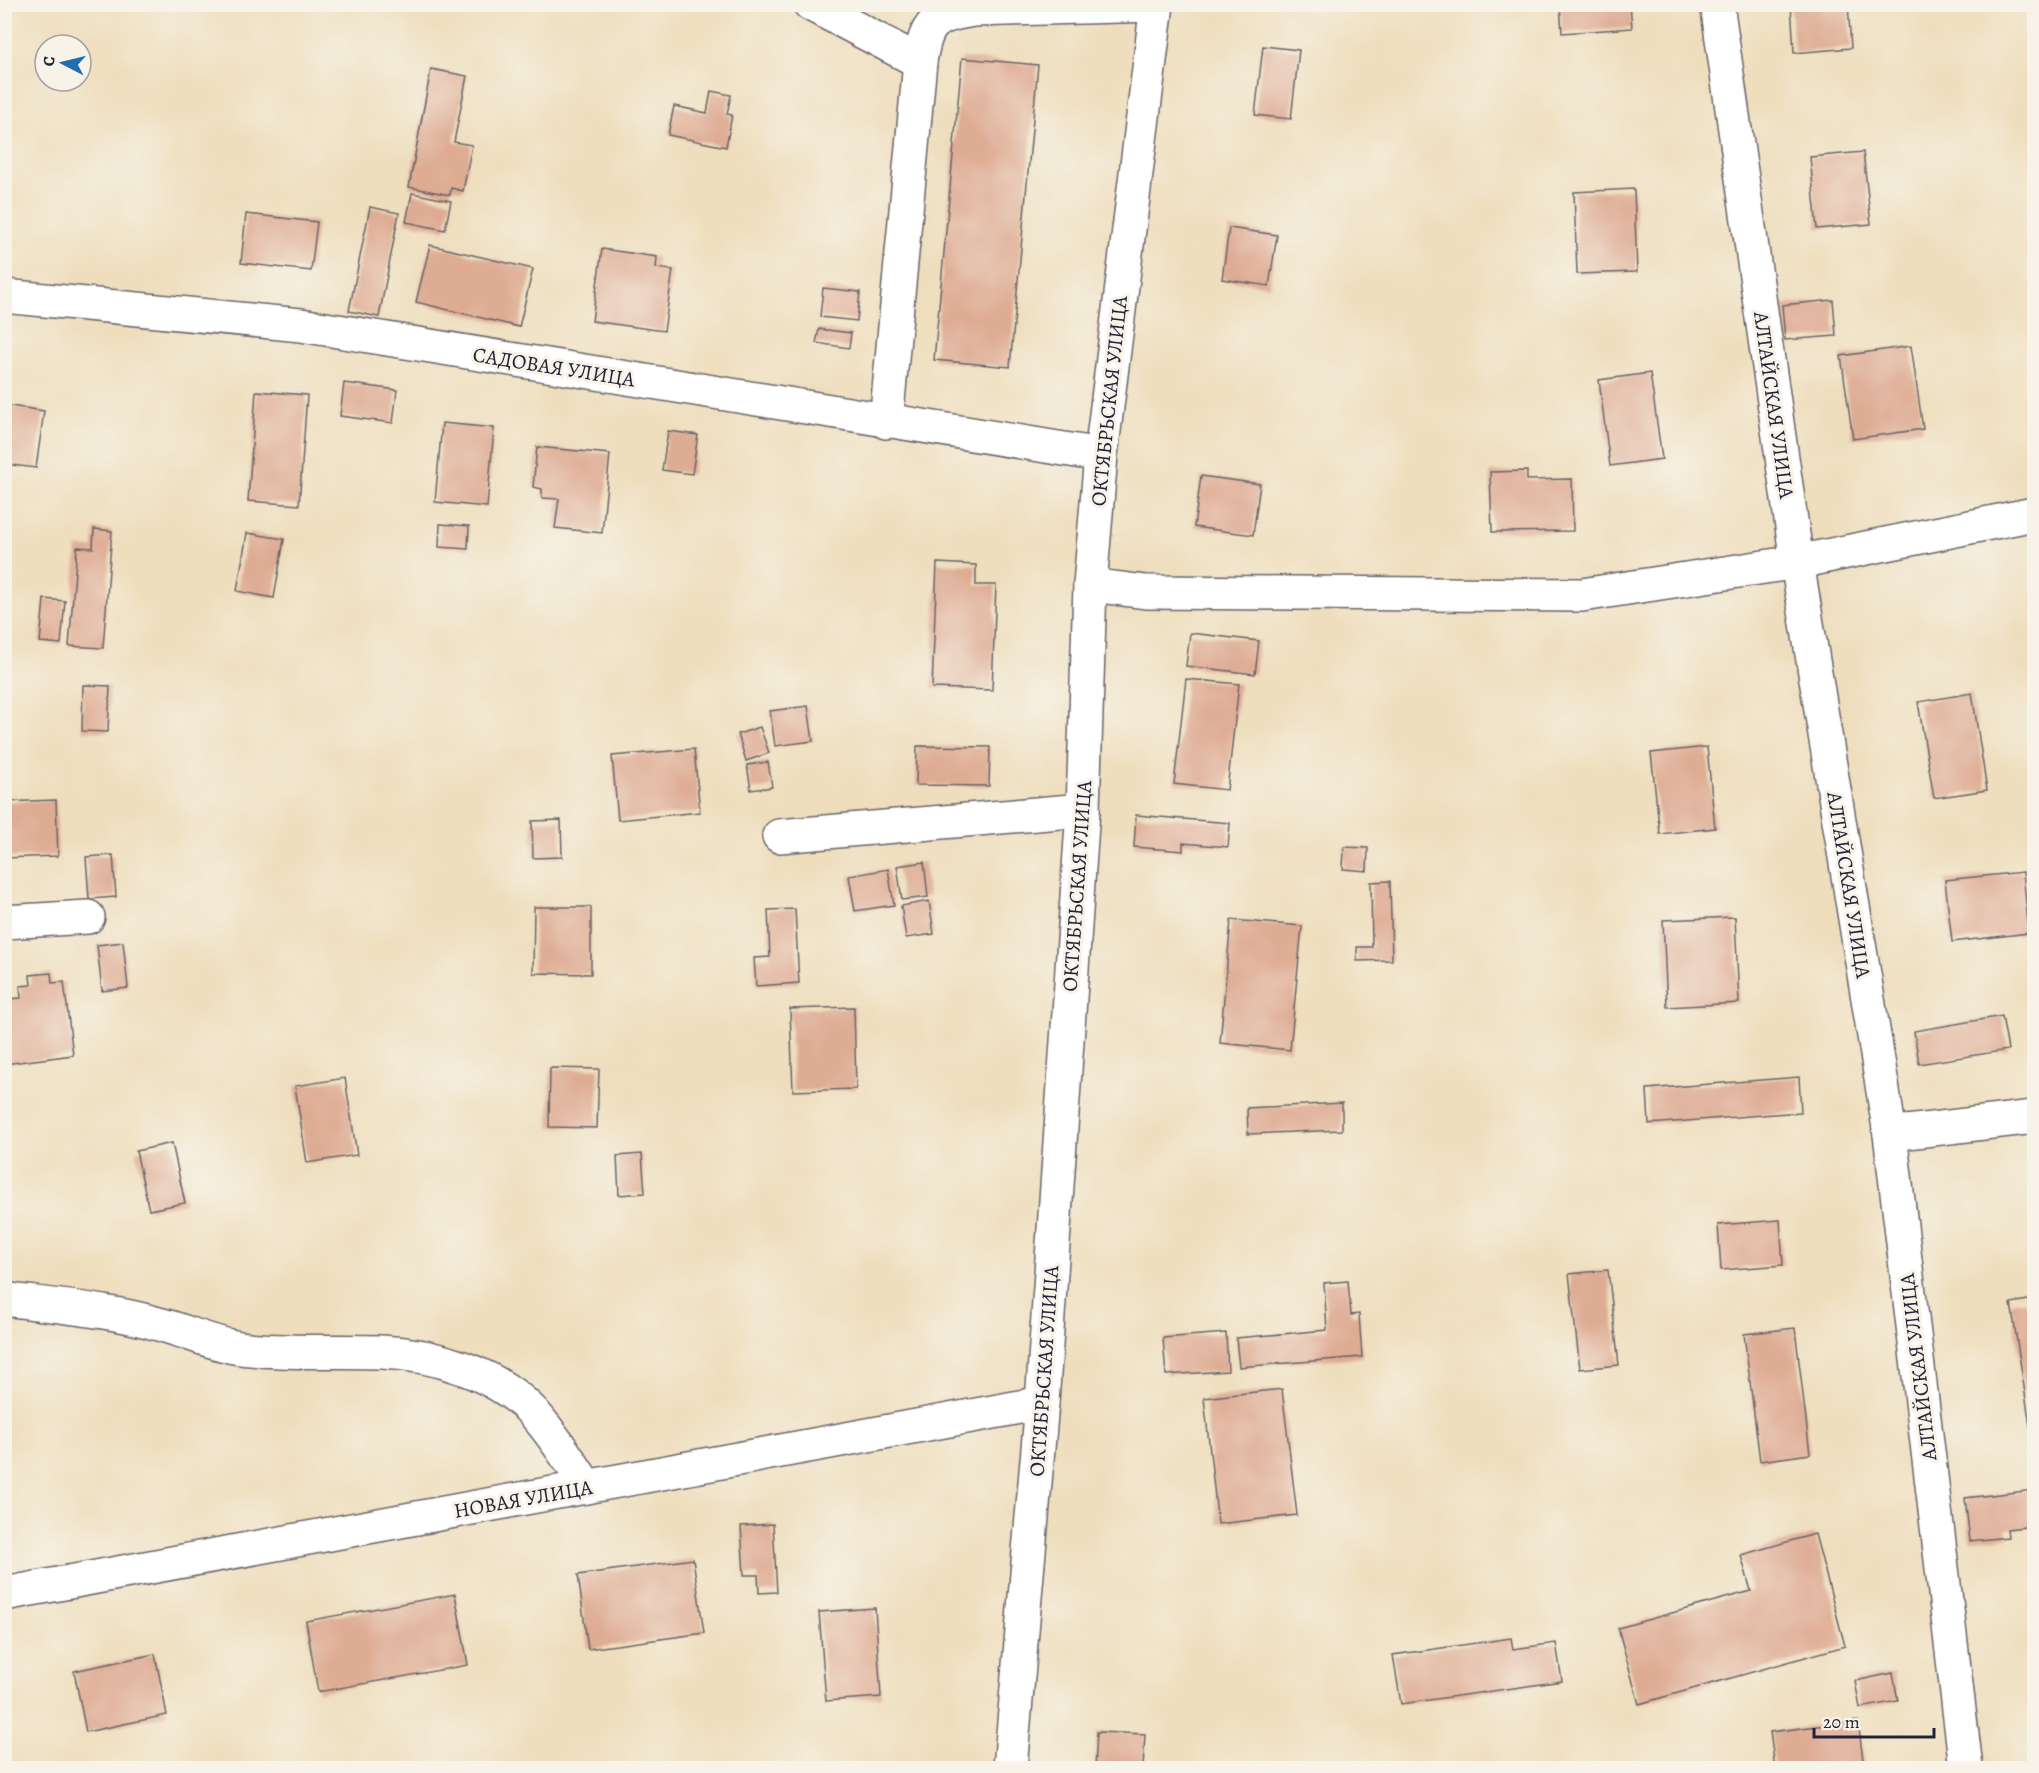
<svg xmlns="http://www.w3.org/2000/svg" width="2039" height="1773" viewBox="0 0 2039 1773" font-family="Alegreya,serif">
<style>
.building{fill:#deab93}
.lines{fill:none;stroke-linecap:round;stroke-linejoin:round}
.minor-casing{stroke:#696468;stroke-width:36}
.minor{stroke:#fff;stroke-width:33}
.labels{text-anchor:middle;stroke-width:6;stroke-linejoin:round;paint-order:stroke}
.street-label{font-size:21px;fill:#22223b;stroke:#f7f3e8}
</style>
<rect width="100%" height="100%" fill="#f7f3e8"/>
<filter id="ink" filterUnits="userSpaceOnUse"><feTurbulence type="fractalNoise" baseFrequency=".0167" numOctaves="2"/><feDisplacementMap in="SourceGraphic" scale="12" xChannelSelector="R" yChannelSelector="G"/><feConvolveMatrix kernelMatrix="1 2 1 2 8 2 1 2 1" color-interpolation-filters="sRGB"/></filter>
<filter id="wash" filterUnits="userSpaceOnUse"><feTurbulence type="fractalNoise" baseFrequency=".008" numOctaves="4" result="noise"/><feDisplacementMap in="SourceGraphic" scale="24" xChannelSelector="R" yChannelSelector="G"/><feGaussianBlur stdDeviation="1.35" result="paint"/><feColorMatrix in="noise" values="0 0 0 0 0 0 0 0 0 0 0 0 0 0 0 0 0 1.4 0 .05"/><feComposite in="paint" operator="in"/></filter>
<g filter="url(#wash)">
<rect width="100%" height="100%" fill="#eedebd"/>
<g id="blocks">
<g class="building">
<path d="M1560,4H1630L1632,28L1562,33Z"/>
<path d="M1791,4H1848L1851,48L1794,53Z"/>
<path d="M1263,46L1299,50L1291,119L1255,115Z"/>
<path d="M962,58L1038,65L1010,367L934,360Z"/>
<path d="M431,69L467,76L454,142L472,145L463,191L451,188L450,195L409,187Z"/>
<path d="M711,91L731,95L727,114L732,115L726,147L668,135L674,106L707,113Z"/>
<path d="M1863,152L1871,224L1817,229L1810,157Z"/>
<path d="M1634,189L1637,272L1577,274L1574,192Z"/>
<path d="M412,193L451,201L445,230L406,222Z"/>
<path d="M370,207L399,213L379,317L349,311Z"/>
<path d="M246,214L317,222L311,271L241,263Z"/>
<path d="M1229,228L1277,235L1269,286L1222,279Z"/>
<path d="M430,245L533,269L519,327L416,302Z"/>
<path d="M602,249L657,257L656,268L673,270L664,331L592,321Z"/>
<path d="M823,288L860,292L857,321L820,317Z"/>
<path d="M1833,300L1836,336L1785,340L1782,305Z"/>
<path d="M819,329L851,333L849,348L816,343Z"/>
<path d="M1911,346L1923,429L1853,439L1841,356Z"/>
<path d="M1650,373L1662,459L1610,466L1599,380Z"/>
<path d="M344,383L397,390L393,423L340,416Z"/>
<path d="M256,391L307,395L299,505L248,501Z"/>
<path d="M4,405L44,411L36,468L4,464Z"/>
<path d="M442,423L494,428L487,507L435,502Z"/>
<path d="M668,431L698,435L692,474L662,470Z"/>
<path d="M537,447L610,454L602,533L555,528L559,499L542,498V489L533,487Z"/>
<path d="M1527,471V480L1572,479L1573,531L1492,532L1490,472Z"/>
<path d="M1201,476L1260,484L1253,535L1194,527Z"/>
<path d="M440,524L469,526L468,549L439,547Z"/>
<path d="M94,529L112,531L103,648L69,646L77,547L93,548Z"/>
<path d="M247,533L284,539L274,598L237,591Z"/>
<path d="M937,563L976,565V585H996L992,690L932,688Z"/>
<path d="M44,599L65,601L61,644L40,642Z"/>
<path d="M1190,633L1259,641L1255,674L1186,666Z"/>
<path d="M1186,679L1239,684L1227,790L1174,784Z"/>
<path d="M83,685L110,686L108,732L82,731Z"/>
<path d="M1972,693L1987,790L1934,798L1918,702Z"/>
<path d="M808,706L813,741L775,746L770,711Z"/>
<path d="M760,727L769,753L746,761L738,734Z"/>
<path d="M917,746L990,747L989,786L916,785Z"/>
<path d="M1707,747L1715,828L1660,834L1651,753Z"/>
<path d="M694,749L700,812L618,820L612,756Z"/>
<path d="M768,762L772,787L751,790L747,765Z"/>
<path d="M56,800L58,856L4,858V802Z"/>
<path d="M1136,815L1230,823L1228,847L1183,843V851L1134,847Z"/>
<path d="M561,820L562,857L533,858L532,821Z"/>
<path d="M1344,847L1368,848L1367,871L1343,869Z"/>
<path d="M113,855L116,897L89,899L86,857Z"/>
<path d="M924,862L928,897L902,900L897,866Z"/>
<path d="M888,869L894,905L855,911L849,876Z"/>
<path d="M2023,872L2029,933L1952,942L1945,880Z"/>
<path d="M1390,881L1392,960L1357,961V947H1372L1371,882Z"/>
<path d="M929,901L934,934L906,938L901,906Z"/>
<path d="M534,907H591V974L533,973Z"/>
<path d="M795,909L799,983L756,986L754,958L770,957L768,910Z"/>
<path d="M1735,917L1739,1003L1667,1007L1663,920Z"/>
<path d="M1231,920L1302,926L1290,1050L1220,1043Z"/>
<path d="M123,942L128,988L102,991L97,945Z"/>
<path d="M51,973L52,983L64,982L73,1055L4,1064V995L7,999L21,998L20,986L31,985L30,975Z"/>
<path d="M854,1007L856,1089L793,1091L790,1009Z"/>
<path d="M2002,1016L2008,1050L1919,1064L1914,1031Z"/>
<path d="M550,1068L599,1069L597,1128L549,1127Z"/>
<path d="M1799,1077L1801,1112L1649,1124L1647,1089Z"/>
<path d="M345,1078L357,1155L307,1163L295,1086Z"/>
<path d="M1342,1103V1130L1248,1134L1247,1108Z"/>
<path d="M172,1143L185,1203L149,1210L136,1151Z"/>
<path d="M642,1154L645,1193L619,1195L617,1156Z"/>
<path d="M1780,1220L1783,1265L1721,1270L1718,1225Z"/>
<path d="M1608,1270L1619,1365L1580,1369L1569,1274Z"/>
<path d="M1348,1281L1351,1315L1359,1314L1362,1357L1239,1367L1236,1338L1327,1330L1324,1283Z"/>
<path d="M2034,1299V1431L2031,1432L2011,1303Z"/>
<path d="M1795,1328L1810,1454L1760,1461L1744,1334Z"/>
<path d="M1226,1333L1228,1371L1166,1375L1163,1338Z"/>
<path d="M1282,1389L1297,1515L1218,1524L1204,1398Z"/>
<path d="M2034,1490V1526L2007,1529L2008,1537L1970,1541L1965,1498Z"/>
<path d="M773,1524L777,1592L759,1593L758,1575H744L741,1526Z"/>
<path d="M1815,1534L1845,1646L1639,1704L1618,1628L1751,1591L1741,1555Z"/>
<path d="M693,1559L704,1633L588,1649L578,1575Z"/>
<path d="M455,1594L468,1665L318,1692L306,1621Z"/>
<path d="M875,1608L881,1697L826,1701L819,1612Z"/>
<path d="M1511,1638L1513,1649L1556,1643L1562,1681L1401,1704L1393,1655Z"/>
<path d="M155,1654L167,1715L86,1732L74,1671Z"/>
<path d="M1893,1673L1898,1701L1860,1708L1855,1681Z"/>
<path d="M1858,1721L1864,1768H1775L1770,1732Z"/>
<path d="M1097,1732L1145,1734L1143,1768H1095Z"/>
</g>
</g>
</g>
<g filter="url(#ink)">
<use href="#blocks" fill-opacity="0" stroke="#696468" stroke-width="1.5"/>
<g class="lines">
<defs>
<g id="minor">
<path d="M810,4L920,62"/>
<path d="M1717,4L1797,562L1890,1134L1966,1768"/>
<path d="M4,296L301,325L1101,455"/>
<path d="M886,422L920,62C926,22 934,16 974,10L1157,5"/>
<path d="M1090,585L1146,592L1582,595L1797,562L2034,514"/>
<path d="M779,836L1083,810"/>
<path d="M4,922L88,917"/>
<path d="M1890,1134L2034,1117"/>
<path d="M4,1299C56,1306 112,1310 162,1325C188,1332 213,1344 240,1348C286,1354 334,1350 381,1352C434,1354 497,1373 534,1413C554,1436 571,1462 587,1487"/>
<path d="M4,1594L1042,1403"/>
<path d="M1010,1768L1042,1403L1083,810L1090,585L1101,455L1157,4"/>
</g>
</defs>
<use href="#minor" class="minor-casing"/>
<use href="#minor" class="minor"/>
</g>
</g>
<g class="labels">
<g class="street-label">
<text transform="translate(554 367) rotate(9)" y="7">САДОВАЯ УЛИЦА</text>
<text transform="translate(1109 401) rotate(-84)" y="7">ОКТЯБРЬСКАЯ УЛИЦА</text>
<text transform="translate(1774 405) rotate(82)" y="7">АЛТАЙСКАЯ УЛИЦА</text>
<text transform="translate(1849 885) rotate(81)" y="7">АЛТАЙСКАЯ УЛИЦА</text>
<text transform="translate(1077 886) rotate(-86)" y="7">ОКТЯБРЬСКАЯ УЛИЦА</text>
<text transform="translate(1918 1367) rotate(-97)" y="7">АЛТАЙСКАЯ УЛИЦА</text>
<text transform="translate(1044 1371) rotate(-86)" y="7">ОКТЯБРЬСКАЯ УЛИЦА</text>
<text transform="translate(523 1499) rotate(-10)" y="7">НОВАЯ УЛИЦА</text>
</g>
</g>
<rect width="2039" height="1773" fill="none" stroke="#f7f3e8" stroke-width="24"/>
<g transform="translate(63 63) rotate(277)"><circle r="28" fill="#f7f3e8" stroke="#a29fa3" stroke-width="1.5"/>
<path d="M0-4.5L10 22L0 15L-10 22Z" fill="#1f6fb2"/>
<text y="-9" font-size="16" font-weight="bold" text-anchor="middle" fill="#22223b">С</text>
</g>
<path d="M1814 1728v9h120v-9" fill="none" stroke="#22223b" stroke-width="3"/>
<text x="1823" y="1728" font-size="18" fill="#22223b" stroke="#f7f3e8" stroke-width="4.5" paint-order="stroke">20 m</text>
</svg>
